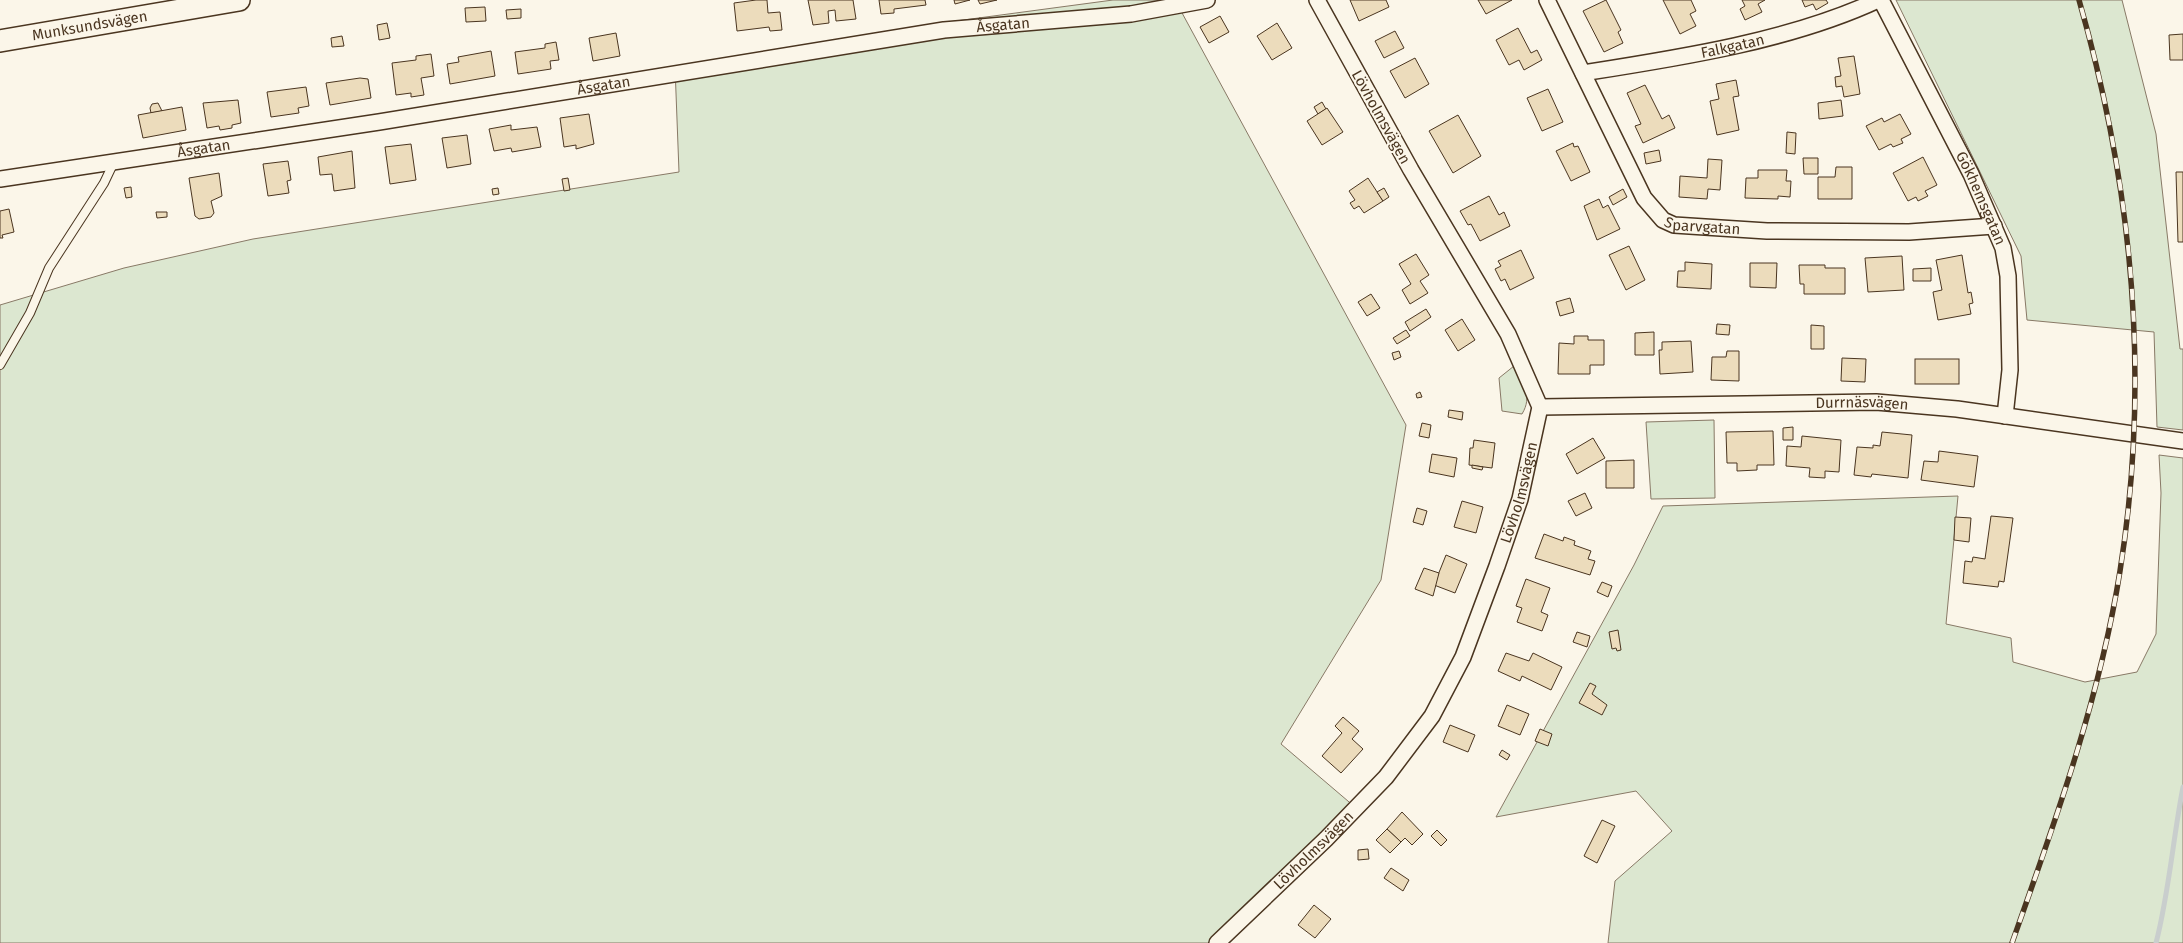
<svg xmlns="http://www.w3.org/2000/svg" width="2183" height="943" viewBox="0 0 2183 943" font-family="'Fira Sans',sans-serif">
<style>
.green{fill:#dce7d0;stroke:#887966}
.lines{fill:none;stroke-linecap:round;stroke-linejoin:round}
.stream{stroke:#c9cecd;stroke-width:5}
.building{fill:#ecdcbc;stroke:#4a3520}
.lane-casing{stroke:#4a3520;stroke-width:10}
.street-casing{stroke:#4a3520;stroke-width:18}
.secondary-casing{stroke:#4a3520;stroke-width:24}
.lane{stroke:#fbf6e9;stroke-width:8}
.street{stroke:#fbf6e9;stroke-width:15}
.secondary{stroke:#fbf6e9;stroke-width:21}
.rail-casing{stroke:#4a3520;stroke-width:5.5}
.rail{stroke:#fbf6e9;stroke-width:4;stroke-dasharray:11;stroke-linecap:butt}
.labels{text-anchor:middle;stroke-width:4;stroke-linejoin:round;paint-order:stroke}
.street-label{font-size:15px;fill:#4a3520;stroke:#fbf6e9}
</style>
<rect width="100%" height="100%" fill="#fbf6e9"/>
<g class="green">
<path d="M1113,0H1175L1406,425L1381,580L1281,744L1362,813L1224,943H0V305L124,268L253,239L679,172L675,67L926,25Z"/>
<path d="M1896,0H2122L2156,134L2180,349H2183V430L2157,427L2154,332L2027,320L2021,256Z"/>
<path d="M1514,366C1523,383 1533,396 1522,414L1502,411L1499,378Z"/>
<path d="M1714,420L1715,498L1651,499L1646,422Z"/>
<path d="M2159,455L2183,458V943H1608L1615,881L1672,831L1636,791L1496,817L1634,565L1663,506L1958,496L1946,624L2011,638L2013,662L2085,682L2137,672L2156,634L2161,493Z"/>
</g>
<g class="lines">
<path class="stream" d="M2156,943C2169,893 2173,838 2183,787"/>
</g>
<g class="building">
<path d="M756,0H767L768,13L780,12L782,30L770,31L769,27L737,31L734,3Z"/>
<path d="M808,0H853L856,19L836,21L835,10L828,11L829,23L813,25Z"/>
<path d="M879,0H925L926,5L894,9V13L881,14Z"/>
<path d="M954,0H970L955,4Z"/>
<path d="M978,0H997L980,4Z"/>
<path d="M1350,0H1386L1389,7L1359,21Z"/>
<path d="M1478,0H1512L1486,14Z"/>
<path d="M1606,0L1621,30L1618,32L1623,43L1604,52L1583,11Z"/>
<path d="M1663,0H1691L1696,11L1690,14L1696,26L1680,34Z"/>
<path d="M1742,0H1765L1758,4L1762,12L1745,20L1740,9L1745,6Z"/>
<path d="M1802,0H1826L1828,3L1816,10L1813,4L1805,7Z"/>
<path d="M485,7L486,21L466,22L465,8Z"/>
<path d="M521,9V18L507,19L506,10Z"/>
<path d="M1220,16L1229,32L1209,43L1200,27Z"/>
<path d="M387,23L390,38L379,40L377,25Z"/>
<path d="M1277,23L1292,48L1272,60L1257,36Z"/>
<path d="M1518,28L1531,53L1537,50L1542,60L1524,70L1519,60L1509,65L1496,40Z"/>
<path d="M1395,31L1404,48L1384,58L1375,41Z"/>
<path d="M616,33L620,56L593,61L589,38Z"/>
<path d="M2183,34V60H2170L2169,35Z"/>
<path d="M342,36L344,46L332,47L331,38Z"/>
<path d="M556,42L559,60L550,61L551,69L518,74L515,52L545,48V44Z"/>
<path d="M491,51L495,76L450,84L447,64L459,62L458,57Z"/>
<path d="M431,54L434,76L421,78L424,95L411,97V93L396,95L392,63L416,60V56Z"/>
<path d="M1854,56L1860,94L1844,97L1842,86L1836,87L1835,77L1841,76L1838,58Z"/>
<path d="M1415,58L1429,84L1405,98L1390,71Z"/>
<path d="M360,78L368,79L371,98L330,105L326,83Z"/>
<path d="M1736,80L1739,96L1733,97L1739,130L1717,135L1710,101L1719,99L1716,84Z"/>
<path d="M1645,85L1662,119L1669,115L1675,128L1643,143L1635,126L1641,124L1627,93Z"/>
<path d="M306,87L309,106L298,108L299,113L271,117L267,92Z"/>
<path d="M1548,89L1563,122L1542,131L1527,98Z"/>
<path d="M238,100L241,123L232,125V128L220,130L219,126L207,128L203,103Z"/>
<path d="M1841,100L1843,116L1819,119L1818,103Z"/>
<path d="M1322,102L1326,109L1318,114L1314,107Z"/>
<path d="M158,103L162,111L151,113L150,108L152,104Z"/>
<path d="M182,107L186,130L143,138L138,115Z"/>
<path d="M1327,108L1343,132L1322,145L1307,121Z"/>
<path d="M589,114L594,144L576,149V145L564,147L560,118Z"/>
<path d="M1900,114L1911,134L1901,139L1903,143L1893,147L1891,144L1879,150L1866,126L1882,118L1884,122Z"/>
<path d="M1458,115L1481,156L1453,173L1429,131Z"/>
<path d="M511,125V130L537,127L541,147L512,152L511,148L494,151L489,129Z"/>
<path d="M1787,132L1796,133L1795,154L1786,153Z"/>
<path d="M467,135L471,164L447,168L442,138Z"/>
<path d="M1573,143L1574,147L1578,146L1590,172L1571,181L1556,151Z"/>
<path d="M411,144L416,180L390,184L385,147Z"/>
<path d="M1659,150L1661,161L1646,164L1644,153Z"/>
<path d="M352,151L355,188L334,191L332,174L320,175L318,157Z"/>
<path d="M1923,157L1937,185L1925,191L1928,196L1918,201L1916,197L1908,201L1893,173Z"/>
<path d="M1803,158H1818V174H1804Z"/>
<path d="M1708,159L1722,160L1720,190L1708,189L1707,199L1679,197L1680,176L1707,178Z"/>
<path d="M288,161L291,180L287,181L289,193L268,196L263,164Z"/>
<path d="M1836,167H1852V199H1818V177H1835Z"/>
<path d="M1758,170H1787L1786,181H1791L1790,197L1778,196V199L1745,198L1746,178H1758Z"/>
<path d="M2176,172H2183V242H2178Z"/>
<path d="M219,173L222,196L211,201L214,213L211,217L199,219L195,216L189,178Z"/>
<path d="M568,178L570,190L564,191L562,179Z"/>
<path d="M1368,178L1383,201L1364,213L1359,206L1354,209L1350,203L1355,200L1349,191Z"/>
<path d="M131,187L132,197L126,198L124,188Z"/>
<path d="M498,188L499,194L493,195L492,189Z"/>
<path d="M1384,188L1389,197L1383,201L1377,192Z"/>
<path d="M1623,189L1627,197L1613,205L1609,197Z"/>
<path d="M1489,196L1499,215L1504,212L1510,226L1480,241L1471,224L1468,225L1460,211Z"/>
<path d="M1599,199L1603,208L1608,205L1620,229L1597,240L1584,206Z"/>
<path d="M9,209L14,232L2,235L3,238H0V211Z"/>
<path d="M156,212H167V217L157,218Z"/>
<path d="M1629,246L1645,280L1626,290L1609,255Z"/>
<path d="M1521,250L1534,278L1510,290L1505,279L1501,281L1495,269L1501,266L1498,261Z"/>
<path d="M1416,254L1429,275L1420,281L1428,293L1410,304L1402,290L1411,284L1399,264Z"/>
<path d="M1962,255L1968,293L1971,292L1973,303L1969,304L1971,314L1938,320L1933,292L1942,290L1936,260Z"/>
<path d="M1902,256L1904,290L1868,292L1865,258Z"/>
<path d="M1685,262L1712,264L1711,289L1677,287L1678,271H1685Z"/>
<path d="M1750,263H1777L1776,288L1750,287Z"/>
<path d="M1799,265H1825V268H1845V294H1804V284H1800Z"/>
<path d="M1931,268V281H1913V269Z"/>
<path d="M1371,294L1380,308L1367,316L1358,302Z"/>
<path d="M1570,298L1574,312L1560,316L1556,302Z"/>
<path d="M1426,309L1431,317L1410,331L1405,322Z"/>
<path d="M1462,319L1475,340L1458,351L1445,330Z"/>
<path d="M1717,324L1730,325L1729,335L1716,334Z"/>
<path d="M1811,325L1824,326V349H1811Z"/>
<path d="M1406,330L1410,336L1397,344L1393,338Z"/>
<path d="M1654,332V355H1635V333Z"/>
<path d="M1574,336H1588V340H1604V365H1590V374H1558L1559,343L1574,344Z"/>
<path d="M1691,341L1693,372L1660,374L1659,350H1662V342Z"/>
<path d="M1399,351L1401,357L1394,360L1392,353Z"/>
<path d="M1727,351H1739V381L1711,380L1712,357H1726Z"/>
<path d="M1842,358L1866,359L1865,382L1841,381Z"/>
<rect x="1915" y="359" width="44" height="25"/>
<path d="M1420,392L1422,397L1417,398L1416,394Z"/>
<path d="M1449,410L1463,412L1462,420L1448,417Z"/>
<path d="M1422,423L1431,425L1429,438L1419,436Z"/>
<path d="M1793,427V440H1783V428Z"/>
<path d="M1773,431L1774,465H1757V470L1737,471V463H1727L1726,432Z"/>
<path d="M1882,432L1912,435L1908,478L1872,474L1871,477L1854,475L1857,447L1873,448V445L1880,446Z"/>
<path d="M1802,436L1841,440L1839,472L1825,471V478L1809,477L1810,468L1786,466L1787,446L1801,447Z"/>
<path d="M1593,438L1605,458L1577,474L1566,454Z"/>
<path d="M1474,440L1495,443L1492,468L1469,465L1470,448H1473Z"/>
<path d="M1939,451L1978,456L1974,487L1921,480L1924,461L1938,462Z"/>
<path d="M1432,454L1457,458L1454,477L1429,472Z"/>
<path d="M1634,460V488H1606V461Z"/>
<path d="M1472,465L1483,467L1482,470L1472,468Z"/>
<path d="M1585,493L1592,508L1576,516L1568,501Z"/>
<path d="M1462,501L1483,507L1476,533L1454,527Z"/>
<path d="M1417,508L1427,511L1423,525L1413,522Z"/>
<path d="M1991,516L2013,518L2004,582L1999,581L1998,587L1963,583L1965,561L1972,562L1973,557L1985,559Z"/>
<path d="M1955,517L1971,518L1969,542L1954,540Z"/>
<path d="M1544,534L1563,541L1564,537L1575,541L1574,545L1591,551L1588,559L1595,561L1590,575L1535,558Z"/>
<path d="M1446,555L1467,564L1455,593L1434,585Z"/>
<path d="M1424,568L1439,573L1433,596L1415,589Z"/>
<path d="M1526,579L1550,588L1541,612L1548,615L1542,631L1517,622L1522,608L1516,606Z"/>
<path d="M1602,582L1612,586L1608,597L1597,592Z"/>
<path d="M1618,630L1621,650L1617,651L1616,648L1612,649L1609,632Z"/>
<path d="M1577,632L1590,636L1587,647L1573,642Z"/>
<path d="M1506,653L1529,661L1533,653L1562,667L1551,690L1522,676L1520,681L1498,671Z"/>
<path d="M1590,683L1596,686L1592,694L1607,705L1602,715L1579,703Z"/>
<path d="M1507,705L1529,714L1520,735L1498,726Z"/>
<path d="M1343,717L1359,731L1352,739L1363,749L1341,773L1322,756L1342,733L1335,726Z"/>
<path d="M1450,725L1475,735L1468,752L1443,742Z"/>
<path d="M1540,729L1552,734L1548,746L1535,741Z"/>
<path d="M1502,750L1510,755L1507,760L1499,755Z"/>
<path d="M1402,812L1423,834L1412,845L1405,838L1401,842L1387,829Z"/>
<path d="M1602,820L1615,826L1597,863L1584,856Z"/>
<path d="M1387,829L1401,842L1390,853L1376,840Z"/>
<path d="M1437,830L1447,840L1441,846L1431,836Z"/>
<path d="M1368,849L1369,859L1358,860V850Z"/>
<path d="M1391,868L1409,880L1403,891L1384,878Z"/>
<path d="M1314,905L1331,919L1315,938L1298,925Z"/>
</g>
<g class="lines">
<defs>
<path id="lane" d="M0,365L30,313L49,268L104,183L114,162"/>
<g id="street">
<path id="s1" d="M1547,0L1644,198L1663,220L1674,225L1767,231L1909,232L1994,226"/>
<path id="s2" d="M1881,0L1971,174L2003,248L2008,276L2010,370L2005,416"/>
<path id="s3" d="M1583,73C1679,58 1790,41 1878,0"/>
<path id="s4" d="M0,179L379,122L944,30L1131,14L1207,0"/>
<path id="s5" d="M1540,407L1876,402L1957,409L2183,441"/>
<path id="s6" d="M1217,943L1326,839L1386,777L1432,716L1463,657L1497,566L1520,499L1540,407L1508,334L1411,170L1317,0"/>
</g>
<g id="secondary">
<path id="s7" d="M0,41L239,0"/>
</g>
</defs>
<use href="#lane" class="lane-casing"/>
<use href="#street" class="street-casing"/>
<use href="#secondary" class="secondary-casing"/>
<use href="#lane" class="lane"/>
<use href="#street" class="street"/>
<use href="#secondary" class="secondary"/>
<defs>
<path id="rail" d="M2012,943C2055,822 2100,698 2120,571C2151,377 2133,188 2079,0"/>
</defs>
<use href="#rail" class="rail-casing"/>
<use href="#rail" class="rail"/>
</g>
<g class="labels">
<g class="street-label">
<text dy="5" stroke="none"><textPath href="#s4" startOffset="1015">Åsgatan</textPath></text>
<text dy="5" stroke="none"><textPath href="#s7" startOffset="91">Munksundsvägen</textPath></text>
<text dy="5" stroke="none"><textPath href="#s3" startOffset="152">Falkgatan</textPath></text>
<text dy="5" stroke="none"><textPath href="#s4" startOffset="611">Åsgatan</textPath></text>
<text transform="translate(1381 117) rotate(61)" y="5">Lövholmsvägen</text>
<text dy="5" stroke="none"><textPath href="#s4" startOffset="206">Åsgatan</textPath></text>
<text dy="5" stroke="none"><textPath href="#s2" startOffset="222">Gökhemsgatan</textPath></text>
<text dy="5" stroke="none"><textPath href="#s1" startOffset="290">Sparvgatan</textPath></text>
<text dy="5" stroke="none"><textPath href="#s5" startOffset="322">Durrnäsvägen</textPath></text>
<text dy="5" stroke="none"><textPath href="#s6" startOffset="554">Lövholmsvägen</textPath></text>
<text dy="5" stroke="none"><textPath href="#s6" startOffset="134">Lövholmsvägen</textPath></text>
</g>
</g>
</svg>
